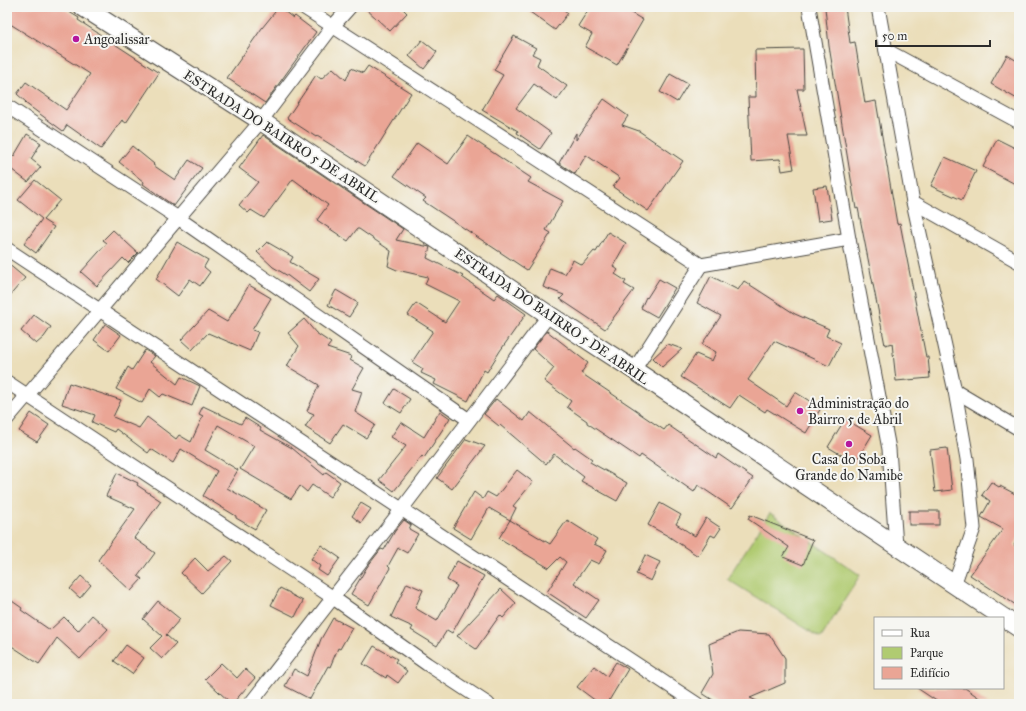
<svg xmlns="http://www.w3.org/2000/svg" width="1026" height="711" viewBox="0 0 1026 711" font-family="'IM FELL Great Primer',serif">
<style>
.green{fill:#b0cb71;stroke:#6e7b4e}
.building{fill:#eaa595}
.lines{fill:none;stroke-linecap:round;stroke-linejoin:round}
.street-casing{stroke:#484640;stroke-width:15}
.secondary-casing{stroke:#484640;stroke-width:20}
.street{stroke:#fff;stroke-width:13}
.secondary{stroke:#fff;stroke-width:18}
.poi-dot{fill:#b5179e;stroke:#f6f6f2;stroke-width:1.5}
.labels{text-anchor:middle;stroke-width:4;stroke-linejoin:round;paint-order:stroke}
.poi-label{font-size:14px;fill:#2b2b2b;stroke:#f6f6f2;text-anchor:start}
.street-label{font-size:14px;fill:#2b2b2b;stroke:#f6f6f2}
</style>
<rect width="100%" height="100%" fill="#f6f6f2"/>
<filter id="ink" filterUnits="userSpaceOnUse"><feTurbulence type="fractalNoise" baseFrequency=".025" numOctaves="2"/><feDisplacementMap in="SourceGraphic" scale="8" xChannelSelector="R" yChannelSelector="G"/><feConvolveMatrix kernelMatrix="1 2 1 2 8 2 1 2 1" color-interpolation-filters="sRGB"/></filter>
<filter id="wash" filterUnits="userSpaceOnUse"><feTurbulence type="fractalNoise" baseFrequency=".012" numOctaves="4" result="noise"/><feDisplacementMap in="SourceGraphic" scale="16" xChannelSelector="R" yChannelSelector="G"/><feGaussianBlur stdDeviation="0.9" result="paint"/><feColorMatrix in="noise" values="0 0 0 0 0 0 0 0 0 0 0 0 0 0 0 0 0 1.4 0 .05"/><feComposite in="paint" operator="in"/></filter>
<g filter="url(#wash)">
<rect width="100%" height="100%" fill="#ebdeba"/>
<path class="green" d="M770,513L860,575L821,638L727,579Z"/>
<g id="blocks">
<g class="building">
<path d="M7,7H61L79,18L78,20L159,73L126,123L122,120L101,149L67,125L63,131L25,103L26,102L17,94L26,82L66,110L90,74L7,22Z"/>
<path d="M279,7L293,18L295,16L316,32L265,103L227,78L262,28Z"/>
<path d="M364,7H401L407,13L390,31Z"/>
<path d="M523,7H560L568,13L555,30Z"/>
<path d="M590,7H621L643,20L617,65L585,47L592,34L578,26Z"/>
<path d="M835,7H845L850,43L855,42L865,103L876,101L897,224L900,223L926,357H928L930,378L896,381L892,343L885,345L858,208L856,209L829,46L825,8Z"/>
<path d="M514,36L536,48L532,54L540,58L537,65L567,86L557,100L534,84L516,108L551,133L540,149L517,133L518,131L482,110L503,75L494,70Z"/>
<path d="M422,40L437,52L424,69L409,56Z"/>
<path d="M803,49L804,89H797L807,136H788L794,169L782,171L780,159L751,161L748,97H756L755,50Z"/>
<path d="M1007,55L1019,62V100L991,84Z"/>
<path d="M368,66L411,93L365,166L317,136L316,137L287,118L316,75L321,79L333,68L346,80L351,68L363,73Z"/>
<path d="M670,74L688,84L677,102L660,92Z"/>
<path d="M604,99L628,116L622,125L639,131L683,161L648,211L613,187L620,178L586,155L575,174L559,163L576,133V140Z"/>
<path d="M27,134L41,143L31,159L41,167L28,182L7,166V151L14,156Z"/>
<path d="M263,135L403,229L396,240L430,247L427,258L463,276L462,277L494,299L498,294L526,314L500,351L487,372L484,370L468,401L434,384L436,380L421,373L423,369L412,362L433,331L408,315L416,303L445,322L459,301L425,284L428,277L397,270L388,266L391,251L359,229H357L348,241L317,220L328,205L293,179L264,218L251,210L248,213L239,205L258,182L239,168Z"/>
<path d="M468,136L531,178L528,182L563,201L546,230L551,233L527,270L423,201L426,198L394,176L417,143L448,164Z"/>
<path d="M997,139L1019,150V186L983,167Z"/>
<path d="M132,146L154,164L153,165L175,180L189,160L202,168L174,206L143,184L144,182L119,162Z"/>
<path d="M945,157L976,171L962,200L931,186Z"/>
<path d="M35,180L60,200L43,220L54,227L36,253L24,244L42,219L18,200Z"/>
<path d="M827,186L832,219L818,221L813,188Z"/>
<path d="M113,230L138,253L128,263L123,258L97,286L81,272L107,243L103,240Z"/>
<path d="M608,232L626,243L613,266L618,270L615,274L626,281L624,284L634,290L605,329L560,299L564,295L543,287L550,268L565,274L573,260L582,265L594,251L596,252Z"/>
<path d="M177,242L208,260L204,267L210,272L200,286L190,279L178,296L156,279Z"/>
<path d="M267,242L293,257L290,262L319,279L309,292L288,276L273,267L257,252Z"/>
<path d="M7,263L25,278L7,299Z"/>
<path d="M711,276L738,290L744,281L795,314L829,329L826,336L841,343L829,366L774,341L748,380L786,406L795,392L821,408L806,433L767,409L765,412L739,395L730,408L681,377L696,354L712,361L716,352L702,344L721,316L697,303Z"/>
<path d="M659,279L675,288L657,317L641,308L646,297L647,298Z"/>
<path d="M249,285L271,298L252,330L258,332L250,351L208,333L192,350L181,340L208,311L227,322Z"/>
<path d="M336,290L358,303L349,317L328,305Z"/>
<path d="M34,315L51,327L44,337L36,344L21,331Z"/>
<path d="M304,319L316,333L331,343L327,348L351,356L350,360L364,368L352,389L362,392L355,412L375,425L366,438L343,424L330,443L305,427L314,414L307,411L319,385L287,366L299,346L288,333Z"/>
<path d="M105,324L121,335L109,351L94,340Z"/>
<path d="M547,331L588,363L581,373L639,412V413L664,430L668,425L716,458L718,454L753,478L732,508L698,485L694,492L641,455L639,458L587,423V421L567,407L571,401L544,381L554,368L533,349Z"/>
<path d="M668,344L682,349L662,367L653,358Z"/>
<path d="M145,350L155,356L150,362L177,384L181,377L200,386L192,406L163,394L160,397L150,389L142,403L116,389L128,367L132,370Z"/>
<path d="M69,383L121,400L113,417L139,428L147,417L176,439L179,435L191,442L203,416L199,414L203,406L241,424L245,418L261,428L260,430L292,448L324,475L326,472L340,482L330,497L312,485L307,492L300,486L291,499L240,469L254,446L218,425L205,450L238,470L227,488L266,510L255,529L236,518V516L203,496L217,471L181,449L173,463L151,449L148,453L116,429L114,432L92,422L95,415L62,404Z"/>
<path d="M394,389L410,399L401,413L385,403Z"/>
<path d="M496,399L524,421L530,412L574,448L575,447L592,459L590,462L627,483L617,501L581,481L584,477L554,454L546,464L500,425L499,426L484,414Z"/>
<path d="M440,411L450,418L424,458L422,456L394,491L379,480L406,446L391,437L401,422L424,437Z"/>
<path d="M31,413L49,425L37,442L19,431Z"/>
<path d="M845,419L872,435L855,463L828,447Z"/>
<path d="M466,439L485,446L452,489L437,478Z"/>
<path d="M947,448L952,490L935,492L930,450Z"/>
<path d="M517,470L533,482L513,506L516,508L510,520L489,508L471,539L453,528L474,492L483,499L487,492L496,497Z"/>
<path d="M117,473L138,483L137,485L161,501L134,538L155,553L138,576L142,579L131,591L98,560L135,509L106,496Z"/>
<path d="M991,482L999,487L1000,486L1019,496V537L1014,545L1019,549V607L970,575L1003,529L981,517L990,501L982,495Z"/>
<path d="M361,503L371,509L361,523L352,516Z"/>
<path d="M660,503L681,515L676,524L695,536L706,518L721,528L715,537L711,535L698,556L668,536L648,525Z"/>
<rect x="909" y="511" width="30" height="14"/>
<path d="M750,515L813,540L803,565L783,557L789,547L748,519Z"/>
<path d="M404,520L411,525L409,529L418,534L407,553L398,548L388,566L390,568L369,605L351,594L367,567L381,549L384,550L395,531Z"/>
<path d="M510,520L550,544L567,520L597,539L594,544L607,550L599,564L590,560L574,583L599,600L586,618L547,592L566,562L560,557L549,568L499,538Z"/>
<path d="M321,545L340,558L327,576L318,570L320,566L311,559Z"/>
<path d="M645,555L660,562L651,581L636,574Z"/>
<path d="M226,556L232,561L202,593L181,573L195,558L208,571Z"/>
<path d="M457,561L484,576L452,633L447,630L437,646L411,630L413,627L391,617L407,583L423,590L415,608L437,621L457,586L447,580Z"/>
<path d="M81,576L91,585L80,598L70,589Z"/>
<path d="M280,588L290,593V594L303,601L295,617L271,605Z"/>
<path d="M501,589L516,603L503,618L500,615L476,649L457,636Z"/>
<path d="M7,601L11,604L12,601L22,608L21,610L50,630L64,617L78,631L92,615L108,629L80,659L57,638L39,664L7,643Z"/>
<path d="M158,601L180,619L166,635L176,644L162,659L150,648L162,636L143,619Z"/>
<path d="M333,618L352,628L340,649L338,648L330,667L328,666L310,699L285,686L294,669L307,676L321,639Z"/>
<path d="M738,632L769,634L785,658V683L750,698L764,704H719L702,693L713,674L709,644Z"/>
<path d="M126,645L144,658L132,674L114,661Z"/>
<path d="M374,646L397,659L395,662L407,671L398,683L387,675L386,678L363,664Z"/>
<path d="M616,662L628,669L607,704H600L577,687L594,666L607,676Z"/>
<path d="M221,663L237,678L245,669L255,678L232,704L205,679Z"/>
<path d="M917,688H965L988,704H941Z"/>
</g>
</g>
</g>
<g filter="url(#ink)">
<use href="#blocks" fill-opacity="0" stroke="#484640" stroke-width="1"/>
<g class="lines">
<defs>
<g id="street">
<path d="M303,7L701,265L849,239"/>
<path d="M809,7L849,239L889,449L896,546"/>
<path d="M878,7L913,202L955,391L967,459L974,528L954,585"/>
<path d="M886,50L1019,122"/>
<path d="M7,106L178,218L469,420"/>
<path d="M913,202L1019,262"/>
<path d="M7,249L697,704"/>
<path d="M634,370L701,265"/>
<path d="M7,382L332,597L427,664L488,704"/>
<path d="M955,391L1019,429"/>
<path d="M7,419L261,121L333,26L350,7"/>
<path d="M250,704L402,509L549,315"/>
</g>
<path id="secondary" d="M83,7L261,121L549,315L634,370L1019,628"/>
</defs>
<use href="#street" class="street-casing"/>
<use href="#secondary" class="secondary-casing"/>
<use href="#street" class="street"/>
<use href="#secondary" class="secondary"/>
</g>
</g>
<g class="poi-dot">
<circle cx="76" cy="39" r="4"/>
<circle cx="800" cy="411" r="4"/>
<circle cx="849" cy="444" r="4"/>
</g>
<g class="labels">
<g class="poi-label">
<text x="84" y="44">Angoalissar</text>
<text x="808" y="408">Administração do<tspan x="808" dy="16">Bairro 5 de Abril</tspan></text>
<text x="849" y="464" text-anchor="middle">Casa do Soba<tspan x="849" dy="16">Grande do Namibe</tspan></text>
</g>
<g class="street-label">
<text transform="translate(282 136) rotate(33)" y="5">ESTRADA DO BAIRRO 5 DE ABRIL</text>
<text transform="translate(552 316) rotate(34)" y="5">ESTRADA DO BAIRRO 5 DE ABRIL</text>
</g>
</g>
<rect width="1026" height="711" fill="none" stroke="#f6f6f2" stroke-width="24"/>
<rect x="874" y="617" width="130" height="72" fill="#f6f6f2" stroke="#a5a5a2"/>
<rect x="882" y="630" width="20" height="6" fill="#ffffff" stroke="#a5a5a2"/>
<text x="910" y="637" font-size="12" fill="#2b2b2b">Rua</text>
<rect x="882" y="647" width="20" height="12" fill="#b0cb71" stroke="#a5a5a2"/>
<text x="910" y="657" font-size="12" fill="#2b2b2b">Parque</text>
<rect x="882" y="667" width="20" height="12" fill="#eaa595" stroke="#a5a5a2"/>
<text x="910" y="677" font-size="12" fill="#2b2b2b">Edifício</text>
<path d="M876 40v6h114v-6" fill="none" stroke="#2b2b2b" stroke-width="2"/>
<text x="882" y="40" font-size="12" fill="#2b2b2b" stroke="#f6f6f2" stroke-width="3" paint-order="stroke">50 m</text>
</svg>
